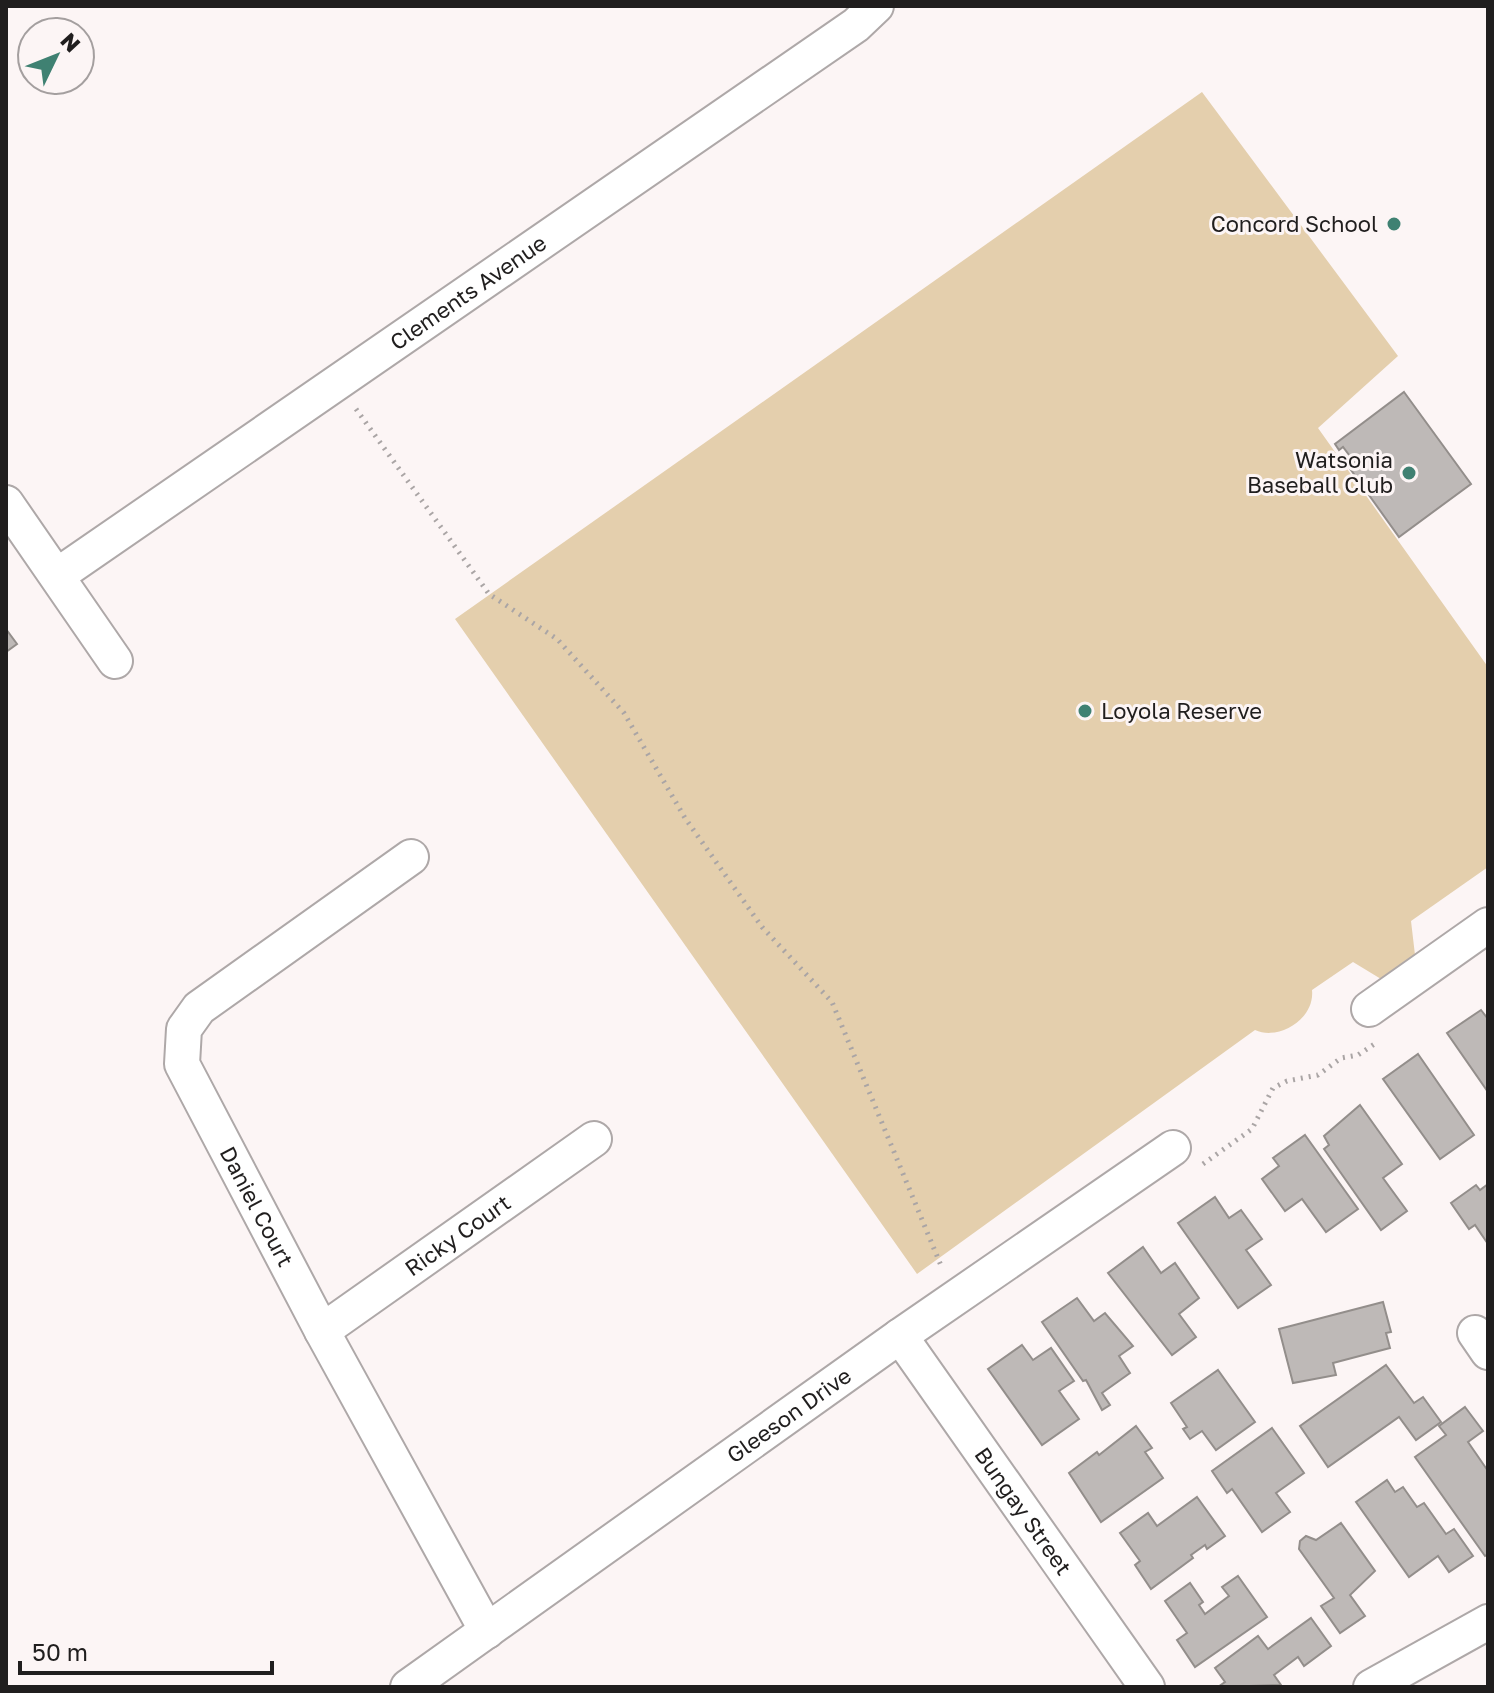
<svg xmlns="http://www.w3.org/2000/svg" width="1494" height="1693" viewBox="0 0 1494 1693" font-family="'Golos Text',sans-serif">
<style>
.green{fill:#e4cfad}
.building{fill:#beb9b7;stroke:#938e8b;stroke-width:2}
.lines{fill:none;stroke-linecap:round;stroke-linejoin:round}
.street-casing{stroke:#aea8a8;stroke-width:38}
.path{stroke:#aaa5a5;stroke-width:5;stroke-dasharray:2 6;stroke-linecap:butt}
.street{stroke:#fff;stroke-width:34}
.poi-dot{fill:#3f8172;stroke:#fcf5f5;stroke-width:3}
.labels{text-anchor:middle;stroke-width:6;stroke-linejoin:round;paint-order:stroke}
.poi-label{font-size:22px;fill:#201e1e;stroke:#fcf5f5;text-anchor:end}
.street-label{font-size:22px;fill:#201e1e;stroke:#fcf5f5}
</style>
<rect width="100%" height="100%" fill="#fcf5f5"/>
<path class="green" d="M1202,92L1398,356L1318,428L1488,667V867L1411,921L1415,955L1381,979L1353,962L1312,990C1315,1019 1279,1041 1255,1030L917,1274L455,619Z"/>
<g class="building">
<path d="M1404,392L1471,484L1399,537L1346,463L1352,459L1343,447L1339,450L1335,444Z"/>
<path d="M6,629L17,644L6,652Z"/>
<path d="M1481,1010L1488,1019V1092L1447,1033Z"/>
<path d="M1418,1054L1474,1135L1440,1159L1383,1079Z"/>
<path d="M1360,1105L1402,1164L1383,1178L1407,1211L1381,1230L1324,1149L1329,1145L1324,1136Z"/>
<path d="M1305,1135L1358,1209L1326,1232L1302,1199L1285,1211L1262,1179L1279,1166L1273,1158Z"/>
<path d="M1488,1184V1244L1475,1225L1469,1229L1451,1203L1476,1185L1480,1190Z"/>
<path d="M1215,1197L1229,1218L1241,1210L1262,1239L1246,1250L1271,1285L1238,1308L1178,1223Z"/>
<path d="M1143,1247L1161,1273L1175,1263L1199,1298L1179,1314L1196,1337L1172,1355L1108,1273Z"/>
<path d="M1077,1298L1094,1321L1105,1313L1133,1346L1119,1356L1130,1373L1102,1393L1110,1405L1102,1410L1086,1380L1083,1381L1042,1322Z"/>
<path d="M1383,1302L1391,1332L1386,1333L1390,1348L1333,1363L1336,1375L1293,1383L1279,1329Z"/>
<path d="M1022,1345L1033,1360L1051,1348L1074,1381L1059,1391L1079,1419L1042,1445L988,1369Z"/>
<path d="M1386,1365L1414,1403L1423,1397L1441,1422L1416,1440L1399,1417L1328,1467L1300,1426Z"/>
<path d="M1218,1370L1255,1422L1216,1450L1202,1431L1190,1439L1183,1429L1187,1427L1171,1403Z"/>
<path d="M1465,1407L1483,1431L1468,1442L1488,1471V1554L1485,1556L1415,1457L1446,1435L1439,1426Z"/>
<path d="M1136,1426L1152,1448L1145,1452L1163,1478L1101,1522L1069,1473L1097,1452L1099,1455Z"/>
<path d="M1272,1428L1304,1473L1276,1493L1290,1512L1262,1532L1232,1489L1227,1493L1212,1471Z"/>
<path d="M1387,1480L1395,1492L1403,1487L1417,1507L1424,1503L1446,1534L1454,1529L1473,1556L1449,1572L1438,1556L1409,1577L1356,1502Z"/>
<path d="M1197,1497L1225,1536L1207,1549L1205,1545L1191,1555L1193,1558L1151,1589L1135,1565L1140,1561L1120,1533L1148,1513L1157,1526Z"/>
<path d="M1341,1523L1375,1571L1350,1595L1365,1616L1340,1633L1321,1606L1334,1598L1299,1549L1300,1541L1306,1536L1316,1540Z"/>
<path d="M1238,1576L1267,1617L1195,1667L1177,1640L1187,1633L1165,1601L1190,1583L1203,1602L1199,1605L1205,1614L1229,1596L1222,1587Z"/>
<path d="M1311,1618L1331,1646L1304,1666L1298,1657L1274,1675L1281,1685L1218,1687L1225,1682L1215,1668L1258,1636L1268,1649Z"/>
</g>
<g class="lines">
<defs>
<g id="street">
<path d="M6,503L115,661"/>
<path id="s1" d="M58,575L856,25L876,6"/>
<path id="s2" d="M411,857L199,1008L184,1029L182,1064L322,1331L487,1631"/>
<path d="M1369,1009L1488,925"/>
<path id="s3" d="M322,1331L594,1139"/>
<path d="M1475,1333L1488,1352"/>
<path id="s4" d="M900,1336L1147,1687"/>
<path id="s5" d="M408,1687L900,1336L1173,1148"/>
<path d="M1371,1687L1488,1622"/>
</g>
</defs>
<use href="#street" class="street-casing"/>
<g class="path">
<path d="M356,409L489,594L557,639L624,713L685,818L762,927L832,1002L942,1268"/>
<path d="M1203,1164L1252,1129L1273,1088L1287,1081L1318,1075L1341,1058L1358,1055L1376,1043"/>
</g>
<use href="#street" class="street"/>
</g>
<g class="poi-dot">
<circle cx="1394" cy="224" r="8"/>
<circle cx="1409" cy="473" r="8"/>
<circle cx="1085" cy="711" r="8"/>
</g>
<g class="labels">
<g class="poi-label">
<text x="1378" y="232">Concord School</text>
<text x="1393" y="468">Watsonia<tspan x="1393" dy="25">Baseball Club</tspan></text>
<text x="1101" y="719" text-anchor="start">Loyola Reserve</text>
</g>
<g class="street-label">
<text dy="8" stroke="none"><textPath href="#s1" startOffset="498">Clements Avenue</textPath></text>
<text dy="8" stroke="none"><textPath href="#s2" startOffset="482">Daniel Court</textPath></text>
<text dy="8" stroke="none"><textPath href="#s3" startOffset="166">Ricky Court</textPath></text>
<text dy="8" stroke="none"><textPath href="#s5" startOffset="468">Gleeson Drive</textPath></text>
<text dy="8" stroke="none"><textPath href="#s4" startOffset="214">Bungay Street</textPath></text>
</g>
</g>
<rect width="1494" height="1693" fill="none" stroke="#201e1e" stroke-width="16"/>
<g transform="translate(56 56) rotate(47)"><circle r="38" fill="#fcf5f5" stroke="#a49f9f" stroke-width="2"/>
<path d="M0-6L14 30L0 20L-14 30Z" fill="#3f8172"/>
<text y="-12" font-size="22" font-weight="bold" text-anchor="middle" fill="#201e1e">N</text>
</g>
<path d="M20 1661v12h252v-12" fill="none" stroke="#201e1e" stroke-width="4"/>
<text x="32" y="1661" font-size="24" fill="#201e1e" stroke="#fcf5f5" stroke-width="6" paint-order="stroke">50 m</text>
</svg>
